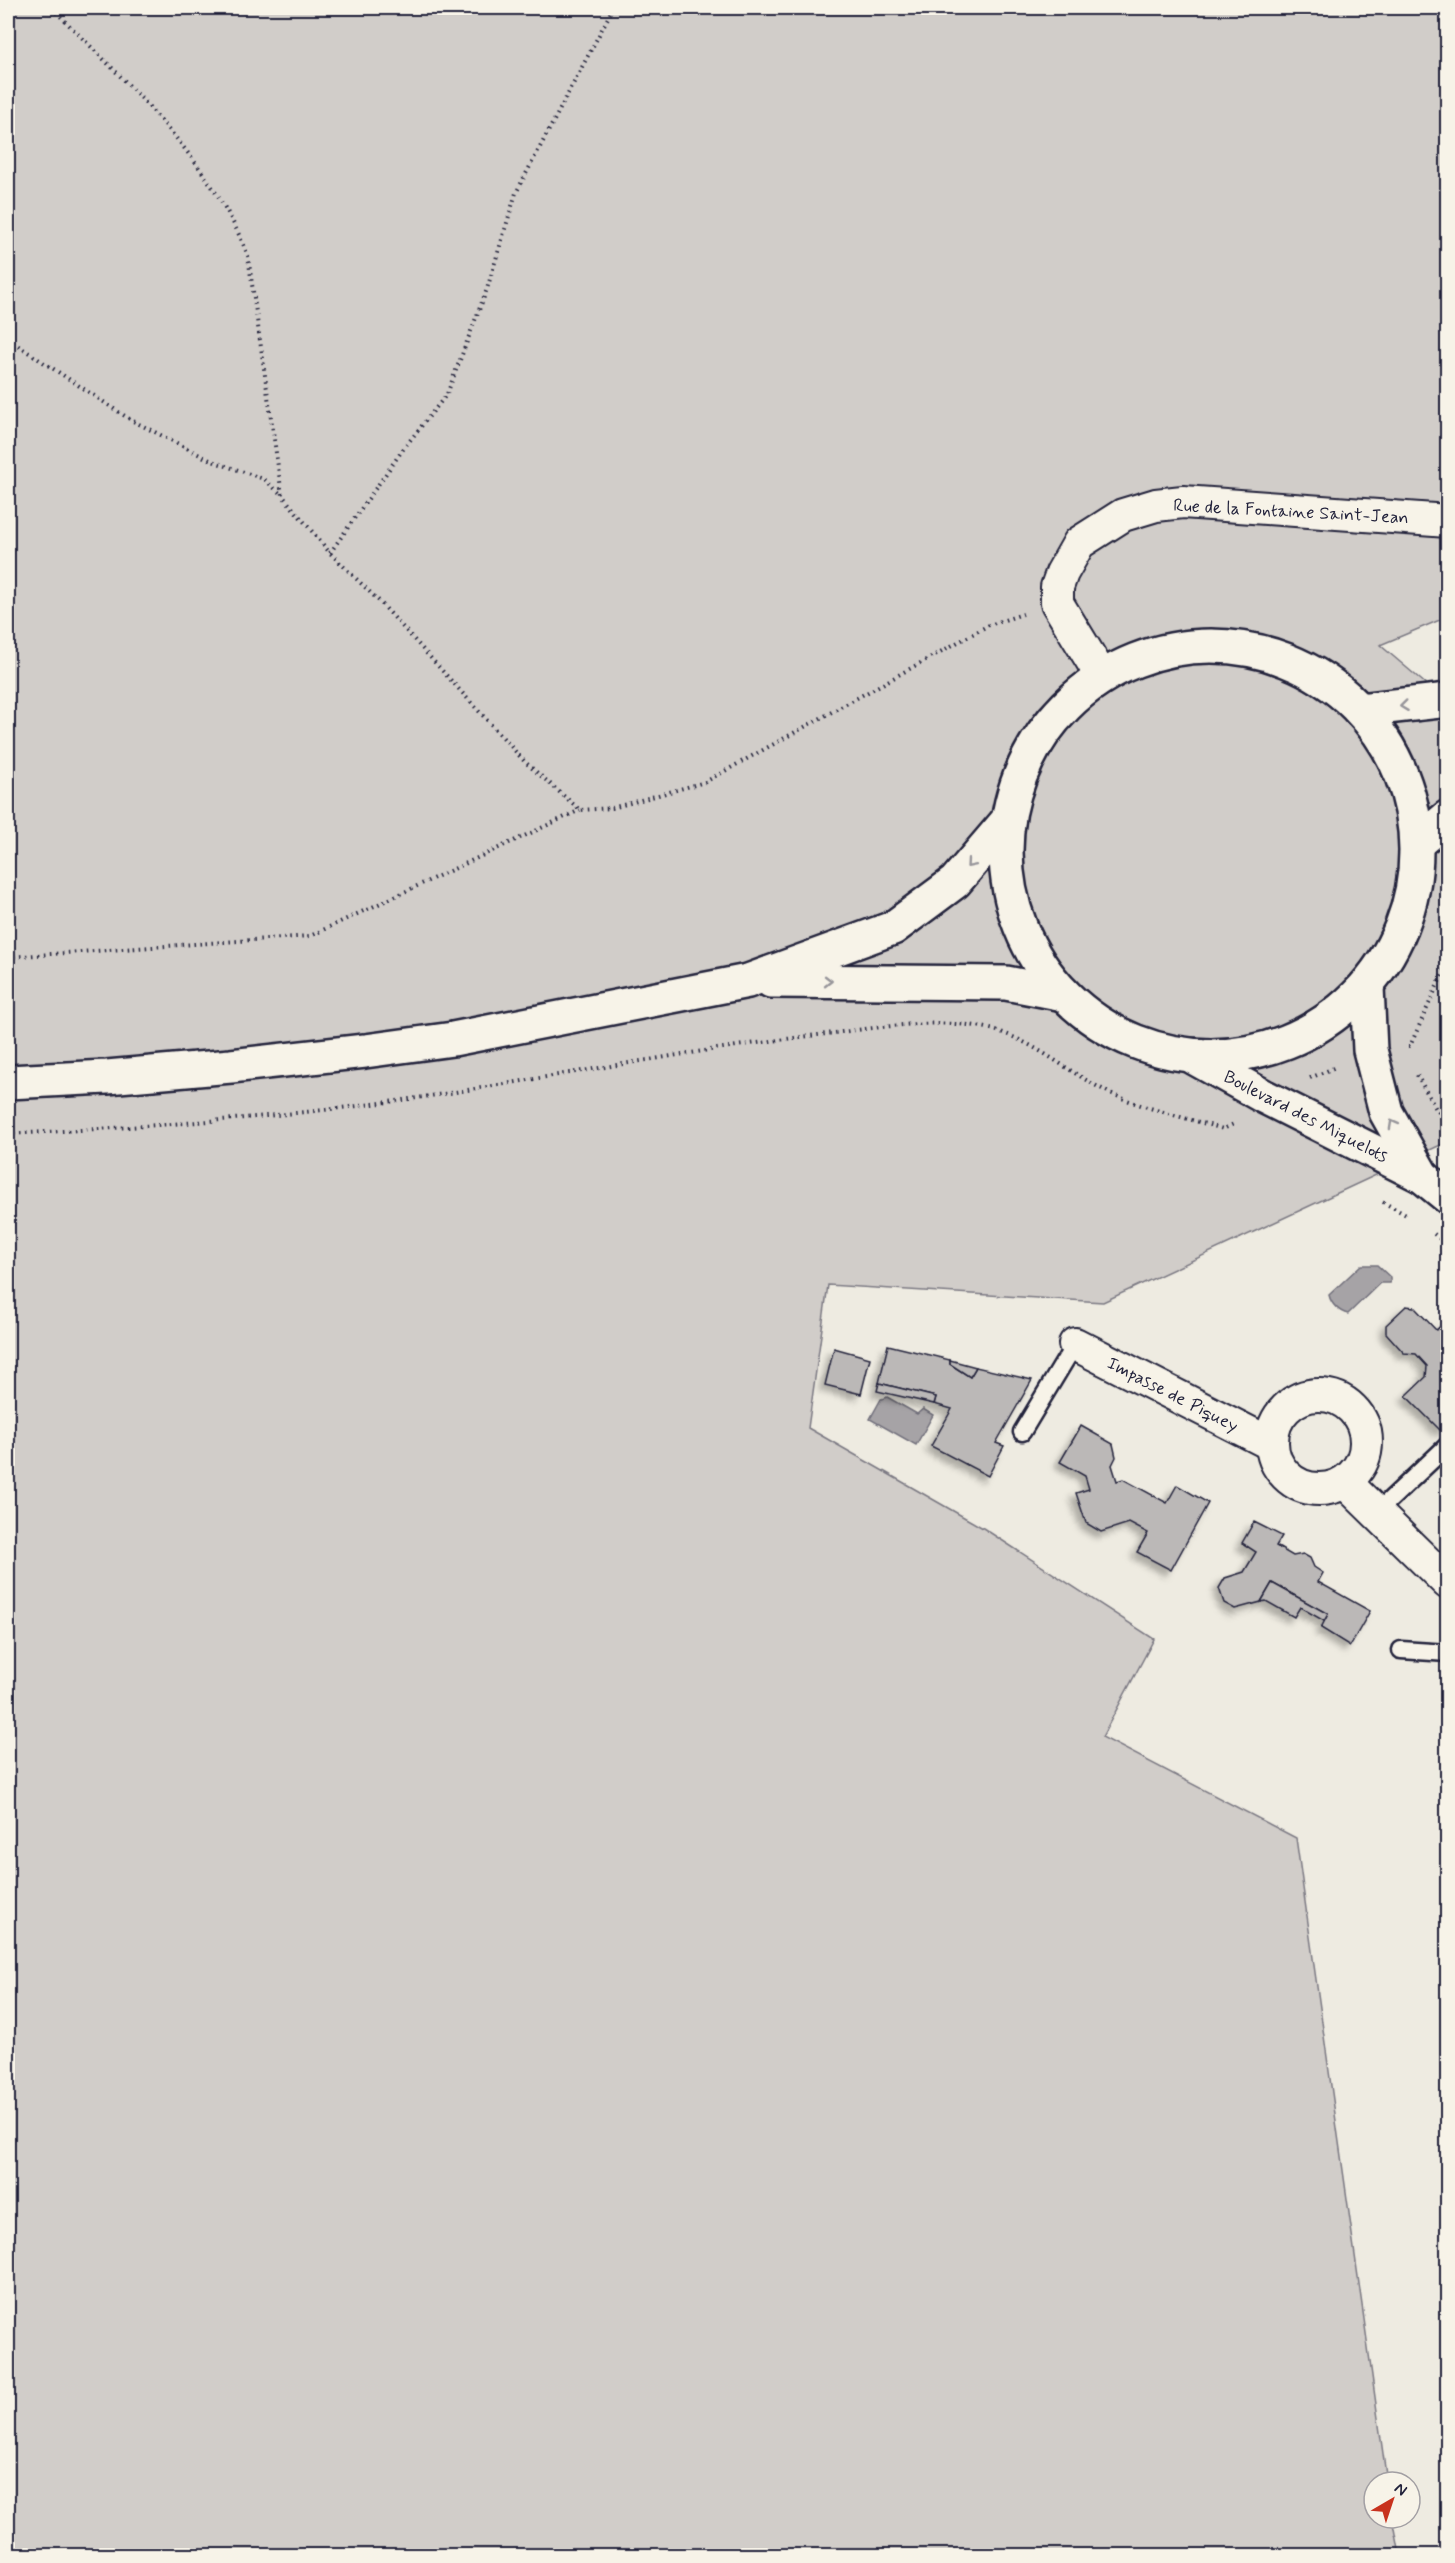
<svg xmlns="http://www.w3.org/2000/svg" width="1455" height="2563" viewBox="0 0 1455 2563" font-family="Mynerve,sans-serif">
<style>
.green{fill:#d1cdc9;stroke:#7a7882;stroke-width:1.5}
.water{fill:#a6a3a6;stroke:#716f7b;stroke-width:1.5}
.building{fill:#bbb8b7;stroke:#22223b;stroke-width:1.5;filter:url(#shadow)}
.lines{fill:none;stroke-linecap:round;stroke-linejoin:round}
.service-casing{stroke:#22223b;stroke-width:21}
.minor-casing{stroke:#22223b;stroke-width:36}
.secondary-casing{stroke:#22223b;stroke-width:38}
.primary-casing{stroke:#22223b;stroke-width:38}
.path{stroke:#22223b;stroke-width:4;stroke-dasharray:1.5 4.5;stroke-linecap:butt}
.service{stroke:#f7f3e8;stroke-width:16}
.minor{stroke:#f7f3e8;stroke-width:32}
.secondary{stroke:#f7f3e8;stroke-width:33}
.primary{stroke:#f7f3e8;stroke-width:33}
.oneway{stroke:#97959a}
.labels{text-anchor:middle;stroke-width:4.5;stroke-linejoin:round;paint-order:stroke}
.street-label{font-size:18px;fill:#22223b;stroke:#f7f3e8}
</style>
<defs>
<filter id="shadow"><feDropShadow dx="-5.5" dy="5.5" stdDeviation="3" flood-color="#0004"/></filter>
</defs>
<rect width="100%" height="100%" fill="#eeebe1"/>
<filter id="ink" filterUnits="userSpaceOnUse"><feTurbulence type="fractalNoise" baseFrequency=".0167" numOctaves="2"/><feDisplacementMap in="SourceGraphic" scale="12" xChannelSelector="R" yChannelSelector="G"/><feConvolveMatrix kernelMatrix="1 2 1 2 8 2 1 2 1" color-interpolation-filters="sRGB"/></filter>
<g filter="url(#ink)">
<path class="green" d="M8,8H1447V617L1380,645L1447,702V1142L1103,1302L828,1285L808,1428L983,1528L1154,1639L1102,1737L1296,1838L1387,2482H1374V2518H1393L1400,2555L8,2556Z"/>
<g class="water">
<path d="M1361,1265H1377L1390,1277V1283H1380L1348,1314C1339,1312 1331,1304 1329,1295Z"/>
<path d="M887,1397L917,1414L923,1409L933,1415L916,1445L870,1419L881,1399Z"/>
</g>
<g class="building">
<path d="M1406,1306L1414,1307L1436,1330L1444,1323L1448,1326V1424L1441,1431L1406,1396L1426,1377L1427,1366L1416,1354L1404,1353L1386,1333V1325Z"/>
<path d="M888,1345L950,1360V1364L970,1377L976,1367L1032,1380L996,1443L1004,1446L988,1476L931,1446L952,1409L934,1404L936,1397L879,1383Z"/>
<path d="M834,1348L870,1358L861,1394L825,1385Z"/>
<path d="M950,1360L976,1367L970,1377L950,1364Z"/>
<path d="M879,1383L936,1397L934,1404L877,1391Z"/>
<path d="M1081,1426L1113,1444L1116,1457L1112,1465L1117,1481L1123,1479L1167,1503L1177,1485L1208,1503L1171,1570L1137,1552L1148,1533L1129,1523L1101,1532L1086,1523L1076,1493L1089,1489L1085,1476L1060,1462Z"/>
<path d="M1254,1522L1282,1536L1276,1546L1293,1556L1303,1554L1310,1558L1314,1567L1323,1573L1318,1582L1370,1611L1350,1646L1321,1628L1328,1614L1272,1583L1261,1602L1235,1609L1224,1603L1219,1588L1225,1578L1244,1572L1256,1552L1242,1543Z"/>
<path d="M1272,1583L1328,1614L1324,1621L1300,1607L1294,1617L1266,1601L1261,1602Z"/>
</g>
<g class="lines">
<defs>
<g id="service">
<path d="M1022,1432L1075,1344"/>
<path d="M1376,1513L1448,1445"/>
<path d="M1401,1650L1448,1653"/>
</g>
<g id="minor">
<path d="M1102,677L1057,603V587L1062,573L1079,543L1123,515L1156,505L1183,502L1448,521"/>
<path d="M1075,1344L1271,1444"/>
<circle cx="1319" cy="1442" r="47"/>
<path d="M1345,1482L1448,1583"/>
</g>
<g id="secondary">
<circle cx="1211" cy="851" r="205"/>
<path d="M771,981L1006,983L1064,994"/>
<path d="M1367,987L1370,1050L1386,1112L1422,1176"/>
<path d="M1195,1058L1265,1097L1422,1176L1448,1197"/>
<path d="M8,1082L107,1077L231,1066L365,1051L453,1039L748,981L893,928L955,882L1008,820"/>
</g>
<g id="primary">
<path d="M1360,710L1448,700"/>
<path d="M1417,843L1448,817"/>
</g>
</defs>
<use href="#service" class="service-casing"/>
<use href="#minor" class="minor-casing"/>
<use href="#secondary" class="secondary-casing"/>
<use href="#primary" class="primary-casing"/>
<g class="path">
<path d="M52,8C124,80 211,159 248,256L282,495L330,553L379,601L525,762L580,810L612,808L705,782L989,625L1023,614"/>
<path d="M8,339L131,420L212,461L264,479L281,494"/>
<path d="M330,553L404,448L447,394L487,289L516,193L613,8"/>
<path d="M8,957L310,936L580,810"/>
<path d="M1408,1046H1410L1448,962"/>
<path d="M1417,1075L1436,1109L1448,1123"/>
<path d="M1310,1078L1336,1067"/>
<path d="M8,1134C164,1126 320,1115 474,1089C591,1070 708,1048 826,1034C875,1028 928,1019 976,1026C1025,1033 1061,1068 1104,1090C1140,1108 1184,1117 1223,1129L1236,1123"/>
<path d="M1383,1202L1408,1216"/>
<path d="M1434,1234L1448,1245"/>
</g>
<use href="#service" class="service"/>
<use href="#minor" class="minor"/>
<use href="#secondary" class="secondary"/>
<use href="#primary" class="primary"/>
</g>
<defs><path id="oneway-chevron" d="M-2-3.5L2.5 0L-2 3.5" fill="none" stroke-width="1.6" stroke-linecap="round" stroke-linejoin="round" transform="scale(1.5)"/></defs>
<g class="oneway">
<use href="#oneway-chevron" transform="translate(1404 706) rotate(173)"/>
<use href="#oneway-chevron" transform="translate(970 864) rotate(131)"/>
<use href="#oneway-chevron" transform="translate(828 981)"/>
<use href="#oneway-chevron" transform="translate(1393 1124) rotate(-119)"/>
</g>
</g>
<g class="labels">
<g class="street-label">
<text transform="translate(1291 511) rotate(3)" y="6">Rue de la Fontaine Saint-Jean</text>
<text transform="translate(1306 1116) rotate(27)" y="6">Boulevard des Miquelots</text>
<text transform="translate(1173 1394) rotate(27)" y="6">Impasse de Piquey</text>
</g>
</g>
<rect width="1455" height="2563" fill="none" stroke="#f7f3e8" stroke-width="30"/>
<rect x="15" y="15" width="1425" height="2533" fill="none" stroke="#22223b" stroke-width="2" filter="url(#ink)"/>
<g transform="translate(1392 2500) rotate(39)"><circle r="28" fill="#f7f3e8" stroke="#a29fa3" stroke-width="1.5"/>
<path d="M0-4.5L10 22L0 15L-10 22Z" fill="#c8321e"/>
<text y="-9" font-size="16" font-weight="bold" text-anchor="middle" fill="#22223b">N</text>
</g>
</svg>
